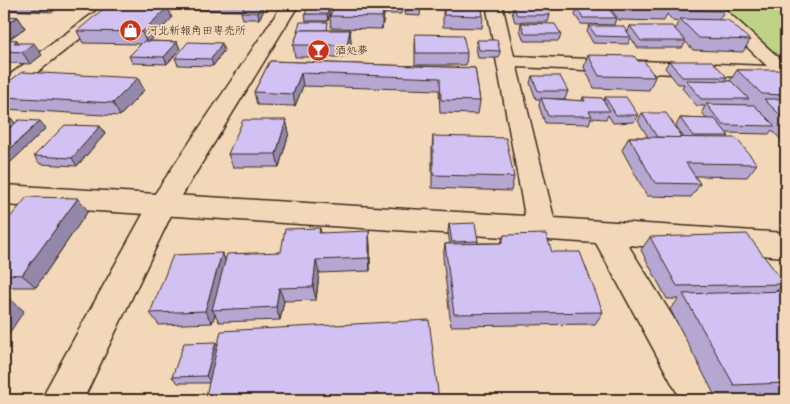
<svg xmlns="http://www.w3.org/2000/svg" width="790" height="404" viewBox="0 0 790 404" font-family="'Gochi Hand','Klee One',sans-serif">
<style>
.green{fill:#bed288;stroke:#7c7e53}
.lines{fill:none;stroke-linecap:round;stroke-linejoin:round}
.minor-casing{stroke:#3b2a1e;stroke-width:3}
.tertiary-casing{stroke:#3b2a1e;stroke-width:3}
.minor{fill:#f2d8b9;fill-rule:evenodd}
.tertiary{fill:#f2d8b9;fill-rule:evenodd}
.wall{fill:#b5a7d1;stroke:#3b2a1e}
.shaded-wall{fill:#9388aa;stroke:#3b2a1e}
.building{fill:#d2c2f3;stroke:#3b2a1e}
.labels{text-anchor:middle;stroke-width:4;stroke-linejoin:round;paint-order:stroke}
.far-poi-label{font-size:11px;fill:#3b2a1e;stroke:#f2d8b9;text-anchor:start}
</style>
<rect width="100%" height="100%" fill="#f2d8b9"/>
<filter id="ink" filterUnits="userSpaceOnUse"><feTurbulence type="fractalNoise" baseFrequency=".02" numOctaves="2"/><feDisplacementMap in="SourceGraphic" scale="10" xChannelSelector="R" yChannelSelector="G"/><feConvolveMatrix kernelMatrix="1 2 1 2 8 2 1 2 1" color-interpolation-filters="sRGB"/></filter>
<g filter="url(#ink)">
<path class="green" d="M719,4H786V61H779Z"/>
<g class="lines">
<defs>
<g id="minor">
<path d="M106,4H124L11,93L4,95V79Z"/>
<path d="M486,4H502L514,56L767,66L702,4H719L786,64V79L517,67L554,218L786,233V257L628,245L716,386L722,400H681L596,243L4,205V185L525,216Z"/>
</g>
<path id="tertiary" d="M283,4H299L175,207L83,400H42L48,386L152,198Z"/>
</defs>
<use href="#minor" class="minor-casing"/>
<use href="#tertiary" class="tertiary-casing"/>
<use href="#minor" class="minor"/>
<use href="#tertiary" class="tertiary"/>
</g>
<g class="wall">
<path d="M4,4H64L52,12L4,10Z"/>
<path d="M118,4H249V5H262L263,12L259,19H243L241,12L242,11L194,10L193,7L191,9L169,8L168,5L145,4L146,6L172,18L150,41L177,42L180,49L167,64L132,63L129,56L141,44L83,43L77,31Z"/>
<path d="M402,4L401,14H384L382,29L331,28L330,16Z"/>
<path d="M406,4H421L420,16L405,15Z"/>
<path d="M443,4H481L483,16L482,28L443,27Z"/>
<path d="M607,4H716L724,11L719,20L750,40L743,52L693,50L686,42L682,48H638L631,38L628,44L593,43L587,32L589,26L628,32L630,26L675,30L679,22L673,21L667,14L664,21L619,20Z"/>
<path d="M513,6L550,15L548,22H515L512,12Z"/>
<path d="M577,8L616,18L614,25L581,24L575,15Z"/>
<path d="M330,13L328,21H306L305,14Z"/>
<path d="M4,16L18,17L25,28L8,40H17L19,43L42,55L30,64L11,63L4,68Z"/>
<path d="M521,23L561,34L559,41H524L520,30Z"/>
<path d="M329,30H350L351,42L348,57H295L293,45L298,33L297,31Z"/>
<path d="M415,34L467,53L466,65H415Z"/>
<path d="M477,40L500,51L499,58H478L476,47Z"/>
<path d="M224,50L213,66L178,65L175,58Z"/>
<path d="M588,55L655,77L649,90L594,88L584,67Z"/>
<path d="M270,61L475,68L480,101L478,114L440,113L439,90L303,86L295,106L257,105L254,92Z"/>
<path d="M669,61L727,77L725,81H730L737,70L786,71V143H784L772,130L769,134L726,133L729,136L727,138L757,164L747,177L695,176L700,184L691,197L647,196L622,150L629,137H648L638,121L642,113L683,138H684L676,126L680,118L707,119L702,112L705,106H697L682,88L684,84H678L665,68Z"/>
<path d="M532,76L568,91L565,99H551L582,101L583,97L604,101L605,97L638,115L634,122L613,123L608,115L606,119L591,118L589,124L545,123L539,106L540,99H536L530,83Z"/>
<path d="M4,85L144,90L120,116L4,109Z"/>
<path d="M4,119L15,123L46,128L11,162H4Z"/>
<path d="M286,120L289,133L279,167H233L228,154Z"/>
<path d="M100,126L105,134L77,166L40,164L34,156Z"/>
<path d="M433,136L514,177L511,191L432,188V149Z"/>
<path d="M88,211L36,287H4V225Z"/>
<path d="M449,224L478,241V243H501L504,235L552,252L603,312L595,324L451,326L443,257L445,244H450L448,232Z"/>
<path d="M320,228L321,233L370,245V271L319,273L316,300L284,301L280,320L219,322L215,314L212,323L159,325L150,313L222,253L226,261L281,252Z"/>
<path d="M650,237L785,284L776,291H786V395L716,398L670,309L679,299H667L641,250Z"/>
<path d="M216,342L209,383H178L172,377Z"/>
</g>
<g class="shaded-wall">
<path d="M48,4H64L52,12Z"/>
<path d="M140,4H145L147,7L136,8Z"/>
<path d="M189,4H192L193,7L191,9Z"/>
<path d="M242,4H249L244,11Z"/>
<path d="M384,4V15L382,29V17Z"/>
<path d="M262,5L263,12L259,19L258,12Z"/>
<path d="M168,7L172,18L147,44L142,32Z"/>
<path d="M329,7L330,13L328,21L327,14Z"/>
<path d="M18,17L25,28L4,42V25Z"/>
<path d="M350,30L351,42L348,57L347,45Z"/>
<path d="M17,40L24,50L34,43L42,55L30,64L22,52L14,43Z"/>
<path d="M177,42L180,49L167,64L164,57Z"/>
<path d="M222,43L224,50L213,66L211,59Z"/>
<path d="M4,53L11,63L4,68Z"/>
<path d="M301,73L303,86L295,106L293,94Z"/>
<path d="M138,78L144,90L120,116L113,103Z"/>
<path d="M12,119L18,127L4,140V127Z"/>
<path d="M286,120L289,133L279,167L276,154Z"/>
<path d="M40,121L46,128L11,162L4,155Z"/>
<path d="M100,126L105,134L77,166L72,158Z"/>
<path d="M78,198L88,211L36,287L22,275Z"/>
<path d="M4,211L9,217L4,222Z"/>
<path d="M369,231L370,245V271L369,258Z"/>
<path d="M222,253L228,266L212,310L215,314L212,323L205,311Z"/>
<path d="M316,260L319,273L316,300L313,287Z"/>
<path d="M279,288L284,301L280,320L276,307Z"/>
<path d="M9,298L24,311L4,341V306Z"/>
<path d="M216,342L221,349L211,382L206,376Z"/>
</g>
<g class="building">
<path d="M118,4H140L138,6H116Z"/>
<path d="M335,4H384L382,17L330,16Z"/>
<path d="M380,4H401V7H384V4Z"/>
<path d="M406,4H421V9H405Z"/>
<path d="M444,4H481L483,16L444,15Z"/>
<path d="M619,4H663L669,10L624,9Z"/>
<path d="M672,4H716L724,11L678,10Z"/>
<path d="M108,5L168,7L142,32L77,31Z"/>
<path d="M246,5H262L258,12H241Z"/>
<path d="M513,6H545L550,15H517Z"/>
<path d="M308,7H329L327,14H305Z"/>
<path d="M577,8L609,9L616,18H583Z"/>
<path d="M4,16L18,17L4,25Z"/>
<path d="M680,19L728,20L750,40L699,38Z"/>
<path d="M300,22H328L327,30H299L297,31Z"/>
<path d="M521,23L555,24L561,34H525Z"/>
<path d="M589,26H623L631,37L596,36Z"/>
<path d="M630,26H672L686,41H641Z"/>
<path d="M299,30H350L347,45H293Z"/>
<path d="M415,34L463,35L467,53H416Z"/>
<path d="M4,39L17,40L14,43H34L22,52L4,51Z"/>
<path d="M477,40H497L500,51L479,50Z"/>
<path d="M144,41L177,42L164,57L129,56Z"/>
<path d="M188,42L222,43L211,59L175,58Z"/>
<path d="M588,55L634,56L638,61H644L655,77L599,76Z"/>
<path d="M270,61L475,68L480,101L441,100L440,78L301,73L293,94L254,92Z"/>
<path d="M669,61H712L727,77H682Z"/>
<path d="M737,70H785L786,71V95L762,94Z"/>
<path d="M22,72L138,78L113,103L4,97V85Z"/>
<path d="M532,76H560L568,91H538Z"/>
<path d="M686,80L731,81L749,99H701Z"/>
<path d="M583,97L602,98L610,111H589L592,116H548L541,98L585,101Z"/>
<path d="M605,97H626L638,115H616Z"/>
<path d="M764,99H786V121Z"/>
<path d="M706,104L754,105L775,126L723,125Z"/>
<path d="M642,113H666L683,138L657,137Z"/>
<path d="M680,118L715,119L729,136H693Z"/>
<path d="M4,119H12L4,127Z"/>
<path d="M19,120L40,121L4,154V133Z"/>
<path d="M243,120H286L276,154H228Z"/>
<path d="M65,125L100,126L72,158L34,156Z"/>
<path d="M433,136L506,138L514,177L433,175Z"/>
<path d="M629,137L736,138L757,164L686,163L700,184L655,183Z"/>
<path d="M27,197L78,198L22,275L4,274V225Z"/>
<path d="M475,223L478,241L452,242L449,224Z"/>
<path d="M320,228L319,233L369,231V258L316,260L313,287L279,288L276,307L212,310L227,254L281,252L285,229Z"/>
<path d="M546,234L552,252H580L603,312L454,314L445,244L502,243L504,235Z"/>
<path d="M747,234L785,284L677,286L650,237Z"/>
<path d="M222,253L205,311L150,313L173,255Z"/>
<path d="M786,291V383L734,385L683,294Z"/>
<path d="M4,298H9L4,306Z"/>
<path d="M429,320L439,400H205L221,331Z"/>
<path d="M216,342L206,376L172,377L184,343Z"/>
</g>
</g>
<defs>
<symbol id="shop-disc" viewBox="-11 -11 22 22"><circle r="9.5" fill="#c8321e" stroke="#f2d8b9"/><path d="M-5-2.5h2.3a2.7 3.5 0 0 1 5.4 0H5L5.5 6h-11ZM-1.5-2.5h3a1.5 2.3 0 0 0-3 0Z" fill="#fff"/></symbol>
<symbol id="bar-disc" viewBox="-11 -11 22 22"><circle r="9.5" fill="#c8321e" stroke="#f2d8b9"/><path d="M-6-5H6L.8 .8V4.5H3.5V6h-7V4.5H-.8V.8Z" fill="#fff"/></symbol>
</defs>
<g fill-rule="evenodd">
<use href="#shop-disc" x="118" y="18" width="25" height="25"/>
<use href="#bar-disc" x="306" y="38" width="25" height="25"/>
</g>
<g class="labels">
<g class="far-poi-label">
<text x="147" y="34">河北新報角田専売所</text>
<text x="335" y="54">酒処夢</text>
</g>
</g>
<rect width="790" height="404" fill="none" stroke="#f2d8b9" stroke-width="20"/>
<rect x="10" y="10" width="770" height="384" fill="none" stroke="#3b2a1e" stroke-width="2" filter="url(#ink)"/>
</svg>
